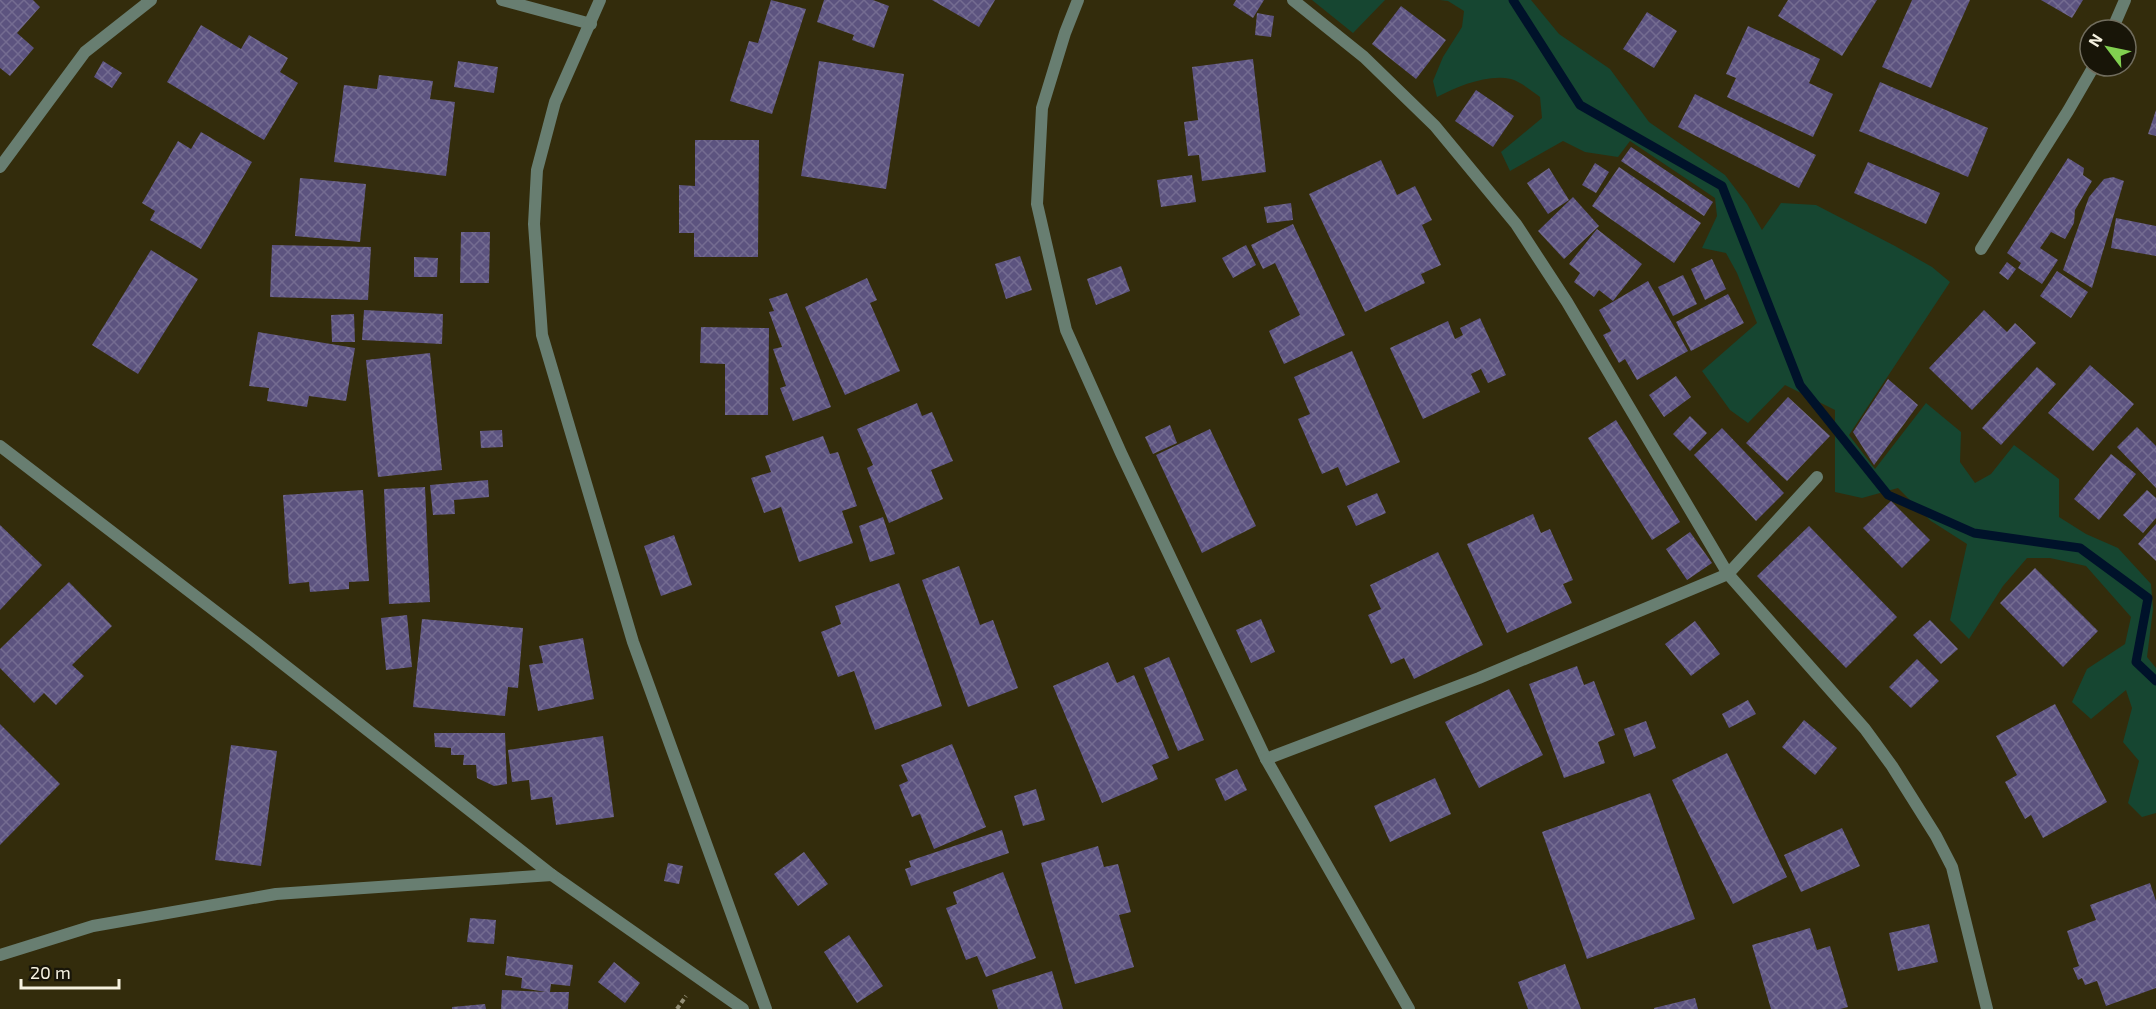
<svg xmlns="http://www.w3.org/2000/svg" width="2156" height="1009" viewBox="0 0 2156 1009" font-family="'Exo 2',sans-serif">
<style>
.grass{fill:#164631}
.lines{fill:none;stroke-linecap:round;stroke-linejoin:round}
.stream{stroke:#00122a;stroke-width:9}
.building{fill:url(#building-cross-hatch)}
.path{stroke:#928d74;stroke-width:4;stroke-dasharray:4.5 3;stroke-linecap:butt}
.street{stroke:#687e71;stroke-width:12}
</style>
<defs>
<pattern id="building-cross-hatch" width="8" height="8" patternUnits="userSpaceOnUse" patternTransform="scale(1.5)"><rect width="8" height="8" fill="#5c537f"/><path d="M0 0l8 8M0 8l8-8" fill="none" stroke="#746c91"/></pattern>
</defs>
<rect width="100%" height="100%" fill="#332c0c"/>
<g class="grass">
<path d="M1312,0H1385L1353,33Z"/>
<path d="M1440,0H1531L1559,34L1610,69L1649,122L1725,175L1747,204L1762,230L1781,203L1816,205L1895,246L1932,267L1950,282L1849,435L1875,469L1926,403L1961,432L1960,462L1975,483L1991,474L2014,445L2059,479V517L2086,534L2118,548L2151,584L2153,609L2147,657L2156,668V813L2142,817L2128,803L2139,761L2123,742L2132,708L2126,690L2091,719L2072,702L2087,669L2125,644L2131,617L2086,566L2050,558H2027L2003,586L1969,639L1950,620L1967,544L1931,521L1898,488L1862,498L1835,492V410L1785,385L1748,423L1730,410L1702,371L1757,323L1737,273L1726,253L1702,248L1717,216L1715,198L1630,141L1618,157L1585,152L1563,141L1510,171L1501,152L1542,118L1540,97C1532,91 1521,82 1511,79C1487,74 1459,86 1437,97L1433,81L1443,57L1462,27L1464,11L1448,1Z"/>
</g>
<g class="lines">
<path class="stream" d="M1513,0L1580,105L1722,186L1800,385L1888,495L1974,533L2080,548L2148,598L2136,662L2156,681"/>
</g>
<g class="building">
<path d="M0,0H33L40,7L17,33L34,48L10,76L0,68Z"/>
<path d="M771,0L806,9L772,114L730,101L749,41L758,43Z"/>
<path d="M824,0H873L889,6L874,48L852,40L854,35L817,22Z"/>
<path d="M932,0H995L979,27Z"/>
<path d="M1236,0H1264L1253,18L1233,5Z"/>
<path d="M1788,0H1877L1842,56L1778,16Z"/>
<path d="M1912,0H1970L1931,88L1882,67Z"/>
<path d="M2041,0H2083L2072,18Z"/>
<path d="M1401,6L1446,40L1416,79L1372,44Z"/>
<path d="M1647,12L1677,31L1654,68L1623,49Z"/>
<path d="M1257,13L1274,16L1271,37L1255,35Z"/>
<path d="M201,25L241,49L249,35L288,58L280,72L298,83L264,140L167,82Z"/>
<path d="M1748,26L1820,59L1809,83L1833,94L1813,137L1727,97L1736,78L1726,74Z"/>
<path d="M1253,59L1266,172L1202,181L1199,155L1188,156L1184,122L1198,120L1192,67Z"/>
<path d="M103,61L122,73L112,88L94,77Z"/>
<path d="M458,61L498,67L494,93L454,87Z"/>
<path d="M819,61L904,74L886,189L801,176Z"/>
<path d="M379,75L433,81L430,99L455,102L446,176L334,162L344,85L377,89Z"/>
<path d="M1880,82L1988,128L1968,177L1859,131Z"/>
<path d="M1476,90L1514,116L1493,147L1455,121Z"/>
<path d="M1695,94L1816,155L1799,188L1678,127Z"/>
<path d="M2156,110V136L2148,134Z"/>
<path d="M201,132L252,162L201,249L150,220L155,211L142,203L178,141L191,149Z"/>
<path d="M695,140H759L758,257H694V233H679V185L695,186Z"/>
<path d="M1631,147L1713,202L1704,216L1621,161Z"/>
<path d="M2068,158L2084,168L2083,175L2092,181L2075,210L2074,223L2065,239L2051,232L2040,248L2058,260L2042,284L2018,268L2021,263L2007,253Z"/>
<path d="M1381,160L1397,195L1415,186L1432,220L1422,225L1441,265L1421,274L1425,283L1365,312L1309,194Z"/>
<path d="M1868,162L1940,193L1926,224L1854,193Z"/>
<path d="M1595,163L1609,172L1596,193L1582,185Z"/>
<path d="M1619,167L1701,223L1674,263L1592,206Z"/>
<path d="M1549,168L1569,200L1548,214L1527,183Z"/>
<path d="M1192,175L1196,202L1161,207L1157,180Z"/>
<path d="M2113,177L2124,181L2092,288L2063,270L2089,197L2104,179Z"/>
<path d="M300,178L366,184L360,242L295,236Z"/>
<path d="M1573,197L1599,226L1564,259L1538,231Z"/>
<path d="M1291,203L1293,220L1267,223L1264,207Z"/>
<path d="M2116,218L2156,226V256L2111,248Z"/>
<path d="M1293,224L1345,335L1284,364L1269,331L1300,315L1275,263L1263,269L1251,245Z"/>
<path d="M1597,229L1642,264L1613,301L1599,290L1594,297L1574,282L1580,273L1569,264Z"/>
<path d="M461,232H490L489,283H460Z"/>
<path d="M272,245L371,247L368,300L270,297Z"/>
<path d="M1246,245L1256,265L1233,278L1222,258Z"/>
<path d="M151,250L198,279L138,374L92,345Z"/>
<path d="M1020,256L1032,290L1006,299L995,264Z"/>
<path d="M414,257L438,258L437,277H414Z"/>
<path d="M1712,259L1726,289L1705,300L1691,269Z"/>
<path d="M2007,262L2016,269L2008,280L1999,273Z"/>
<path d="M1121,266L1130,291L1096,305L1087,279Z"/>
<path d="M2057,271L2088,292L2071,318L2040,296Z"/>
<path d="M1683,275L1697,304L1673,316L1658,287Z"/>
<path d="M867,278L877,300L870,303L900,371L845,395L805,307Z"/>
<path d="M1648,281L1688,351L1637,380L1625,359L1619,363L1603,335L1611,331L1599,310Z"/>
<path d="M787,293L831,407L793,421L780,388L786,386L773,349L782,347L769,312L774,311L769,299Z"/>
<path d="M1728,294L1744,323L1691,351L1676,322Z"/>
<path d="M364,310L443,314L442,344L362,340Z"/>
<path d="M1984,310L2007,332L2015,323L2036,343L1972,410L1929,368Z"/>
<path d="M354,314L355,342H332L331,315Z"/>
<path d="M1480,318L1506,375L1488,383L1481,369L1471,374L1480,392L1423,419L1390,348L1448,321L1455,339L1463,335L1460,328Z"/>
<path d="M701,327L769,328L768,415H725V364L700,363Z"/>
<path d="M258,332L355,348L346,401L309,396L307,407L267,401L269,388L249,386Z"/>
<path d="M1352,351L1400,462L1346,486L1338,467L1322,474L1298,419L1310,414L1294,377Z"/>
<path d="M430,353L442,470L378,477L366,360Z"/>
<path d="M2090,365L2134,404L2093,451L2048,413Z"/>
<path d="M2037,367L2056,384L2001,445L1982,428Z"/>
<path d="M1676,376L1691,397L1664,417L1649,395Z"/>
<path d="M1888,379L1918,405L1874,465L1853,432Z"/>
<path d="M1788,397L1830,436L1787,481L1746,443Z"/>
<path d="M917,403L922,416L932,412L953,461L931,470L943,499L889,523L867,468L873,465L857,429Z"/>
<path d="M1690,416L1707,433L1690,451L1673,434Z"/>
<path d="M1616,420L1680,522L1652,540L1588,438Z"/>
<path d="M1170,425L1177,443L1153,454L1145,437Z"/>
<path d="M2137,427L2156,446V488L2117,447Z"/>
<path d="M1722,428L1784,493L1756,521L1694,455Z"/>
<path d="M1210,429L1256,526L1202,553L1156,455Z"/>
<path d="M502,430L503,447L481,448L480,431Z"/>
<path d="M823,436L830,454L838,452L857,506L842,511L853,543L799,562L781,507L764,513L751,478L771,472L765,456Z"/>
<path d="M2111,454L2136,474L2099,520L2074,499Z"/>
<path d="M488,480L489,497L454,500L455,514L433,515L430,485Z"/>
<path d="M425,487L430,602L389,604L384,489Z"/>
<path d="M363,490L369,581L349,582V589L310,592L309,582L289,584L283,495Z"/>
<path d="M2147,490L2156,498V518L2143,533L2123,515Z"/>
<path d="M1377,493L1386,513L1356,526L1347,506Z"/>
<path d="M1891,501L1930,540L1902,568L1863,528Z"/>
<path d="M1533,514L1541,533L1550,529L1573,580L1563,584L1572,603L1507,633L1467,544Z"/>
<path d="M883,517L895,554L870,562L859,526Z"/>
<path d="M2156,524V561L2138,544Z"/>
<path d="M0,525L42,565L0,610Z"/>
<path d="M1809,526L1897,617L1846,668L1757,576Z"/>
<path d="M1690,532L1712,563L1687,580L1666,549Z"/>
<path d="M674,535L692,585L661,596L644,546Z"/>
<path d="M1438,552L1483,645L1414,679L1404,658L1391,664L1368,615L1381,609L1370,585Z"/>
<path d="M959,566L980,625L993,620L1018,688L968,707L922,580Z"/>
<path d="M2035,568L2098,631L2063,667L2000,603Z"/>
<path d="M69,582L112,626L72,665L84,676L56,705L44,693L34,703L0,668V649Z"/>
<path d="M899,583L942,706L875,730L854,671L838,677L821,632L841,624L835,606Z"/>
<path d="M407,615L412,667L386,670L381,618Z"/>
<path d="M422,619L523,628L518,688L508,687L505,716L413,707Z"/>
<path d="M1261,619L1275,652L1251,663L1236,630Z"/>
<path d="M1930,620L1958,649L1941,664L1913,635Z"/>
<path d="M1695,621L1720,654L1691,676L1665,644Z"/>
<path d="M583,638L594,699L538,711L529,665L543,663L539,646Z"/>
<path d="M1169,657L1204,740L1178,751L1144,668Z"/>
<path d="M1917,659L1939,681L1911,708L1889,687Z"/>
<path d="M1108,662L1117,683L1134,675L1169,758L1152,765L1158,779L1102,803L1053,686Z"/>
<path d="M1577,666L1584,685L1594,681L1615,735L1598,742L1605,763L1564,778L1529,684Z"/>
<path d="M1509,689L1543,755L1479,788L1445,722Z"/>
<path d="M1748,700L1756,714L1729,728L1722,714Z"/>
<path d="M2055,704L2107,802L2043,838L2031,815L2025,819L2005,782L2017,775L1996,736Z"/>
<path d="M1804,720L1837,748L1815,775L1782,747Z"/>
<path d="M1646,721L1656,748L1634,757L1624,729Z"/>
<path d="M0,724L60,784L0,845Z"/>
<path d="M434,733H505L507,784L494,786L477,778L476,765H463L464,755H451V748L435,747Z"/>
<path d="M603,736L614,817L556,825L552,797L531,800L529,780L512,782L508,750Z"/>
<path d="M952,744L986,827L934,849L920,814L912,817L899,785L908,781L901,765Z"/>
<path d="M231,745L277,751L261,866L215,860Z"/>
<path d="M1727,753L1787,877L1733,904L1672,780Z"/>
<path d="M1237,769L1247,790L1225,801L1215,779Z"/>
<path d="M1435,778L1451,814L1390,842L1374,806Z"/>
<path d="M1036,789L1045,820L1023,826L1014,796Z"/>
<path d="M1650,793L1695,919L1587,959L1542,832Z"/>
<path d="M1842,828L1860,866L1801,892L1784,855Z"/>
<path d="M1002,830L1009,853L911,886L905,869L911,867L909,861Z"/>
<path d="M1098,846L1104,867L1118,864L1131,912L1119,915L1134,967L1075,984L1041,863Z"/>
<path d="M804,852L828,884L798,906L774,874Z"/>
<path d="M668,863L683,866L679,884L664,881Z"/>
<path d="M1003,872L1036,958L986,977L977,956L966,960L946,908L957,904L953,892Z"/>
<path d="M2150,883L2156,901V988L2106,1006L2097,981L2085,985L2082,978L2078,980L2073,968L2079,966L2067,931L2096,920L2090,905Z"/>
<path d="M470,918L496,920L494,944L467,942Z"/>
<path d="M1929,924L1938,962L1898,971L1889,933Z"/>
<path d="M1810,928L1817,950L1830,946L1848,1007L1840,1009H1771L1752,945Z"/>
<path d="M849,935L883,986L857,1003L824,952Z"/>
<path d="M507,956L573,965L570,986L551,984L550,992H569L568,1009H501L502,990L546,992L521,988L522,978L505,975Z"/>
<path d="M614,962L640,983L625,1003L598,982Z"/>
<path d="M1565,964L1581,1009H1528L1518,982Z"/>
<path d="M1052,971L1063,1009H998L992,990Z"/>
<path d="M1695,998L1698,1009H1654V1008Z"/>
<path d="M485,1004L486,1009H452V1007Z"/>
</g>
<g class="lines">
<path class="path" d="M677,1009L686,996"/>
<g class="street">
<path d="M502,0L591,24"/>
<path d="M600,0L555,102L537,170L534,224L542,335L633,642L766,1009"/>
<path d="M1078,0L1065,33L1042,108L1037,204L1066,330L1121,453L1266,759L1409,1009"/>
<path d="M1293,0L1364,57L1435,126L1516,224L1567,302L1728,574L1865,729L1892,766L1936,836L1952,867L1987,1009"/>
<path d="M2112,30L2125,0"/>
<path d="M0,167L85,52L151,0"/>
<path d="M1981,249L2068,111L2094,66"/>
<path d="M0,446L254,641L552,875L743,1009"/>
<path d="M1266,759L1479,678L1728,574L1817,477"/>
<path d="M0,955L93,926L276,894L552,875"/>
</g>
</g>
<g transform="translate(2108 48) rotate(302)"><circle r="28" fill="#181508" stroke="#716d5e" stroke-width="1.5"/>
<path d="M0-4.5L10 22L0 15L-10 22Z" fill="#81d050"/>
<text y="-9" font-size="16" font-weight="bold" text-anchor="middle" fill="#f6f2e0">N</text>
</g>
<path d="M21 979v9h98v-9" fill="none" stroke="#f6f2e0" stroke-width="3"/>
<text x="30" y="979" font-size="18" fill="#f6f2e0" stroke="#181508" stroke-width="4.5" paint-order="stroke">20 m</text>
</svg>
